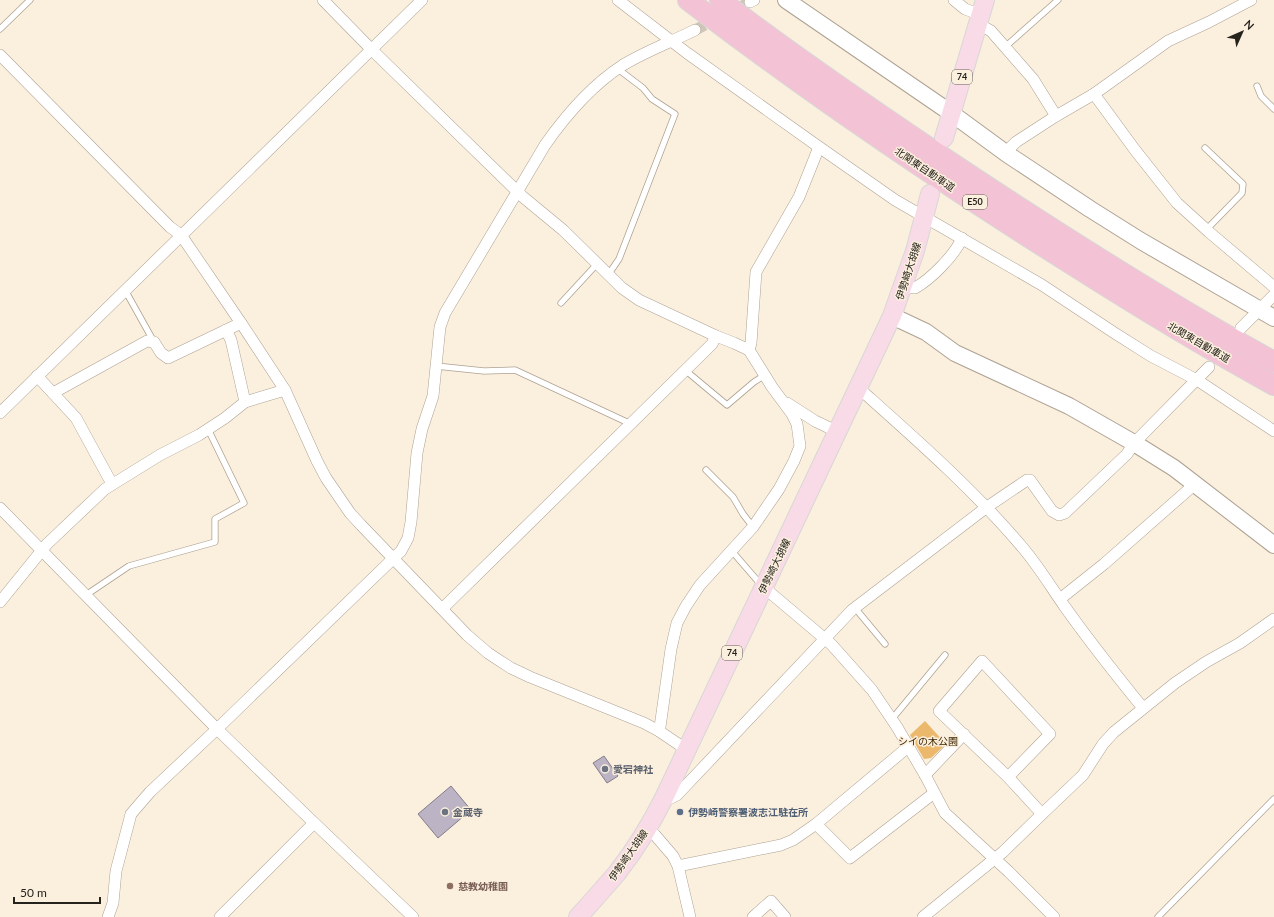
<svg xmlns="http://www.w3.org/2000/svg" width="1274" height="917" viewBox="0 0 1274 917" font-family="Lato,'Noto Sans JP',sans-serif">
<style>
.green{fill:#ecb86b}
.building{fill:#bcb4c4;stroke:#847c8b}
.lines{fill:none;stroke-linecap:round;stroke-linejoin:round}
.street-tunnel{stroke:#d0c6b7;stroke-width:11;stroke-dasharray:11 5.5;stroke-linecap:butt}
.lane-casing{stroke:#ada293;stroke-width:7}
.street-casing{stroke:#ada293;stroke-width:12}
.secondary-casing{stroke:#ada293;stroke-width:18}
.primary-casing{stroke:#d8d7d6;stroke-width:20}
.highway-casing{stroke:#d8d7d6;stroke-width:22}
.lane{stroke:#fff;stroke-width:5.5}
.street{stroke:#fff;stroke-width:11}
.secondary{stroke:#fff;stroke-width:16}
.primary{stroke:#f8dbe6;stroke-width:18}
.highway{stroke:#f3c3d5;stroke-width:20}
.worship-dot{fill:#6b7280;stroke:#fbefde;stroke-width:1.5}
.service-dot{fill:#5c6f8a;stroke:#fbefde;stroke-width:1.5}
.education-dot{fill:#8d6e63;stroke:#fbefde;stroke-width:1.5}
.labels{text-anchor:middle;stroke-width:3;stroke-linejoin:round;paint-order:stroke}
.shield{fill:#fbefde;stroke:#666056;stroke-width:1}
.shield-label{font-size:9px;font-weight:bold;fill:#26221c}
.street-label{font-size:10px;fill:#26221c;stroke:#fbefde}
.park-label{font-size:10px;fill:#3d2600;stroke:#fbefde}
.worship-label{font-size:10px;font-weight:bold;fill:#5b616d;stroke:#fbefde;text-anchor:start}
.service-label{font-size:10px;font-weight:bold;fill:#4e5e75;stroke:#fbefde;text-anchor:start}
.education-label{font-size:10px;font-weight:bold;fill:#785e54;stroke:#fbefde;text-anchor:start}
</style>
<rect width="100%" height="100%" fill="#fbefde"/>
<path class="green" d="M925,721L946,744L931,758L924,759L910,735Z"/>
<g class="building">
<path d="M604,756L618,776L607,783L593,763Z"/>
<path d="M451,786L471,810L438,838L418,814Z"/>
</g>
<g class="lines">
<path class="street-tunnel" d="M695,30L750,2"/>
<defs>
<g id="lane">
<path d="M0,29L30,0"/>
<path d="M1005,47L1058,0"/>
<path d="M1257,86L1261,96L1274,109"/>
<path d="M1205,148L1243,184L1242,193L1206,230"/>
<path d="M608,275L619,259L675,114L652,99L643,88L618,69"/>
<path d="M125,290L154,342"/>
<path d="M561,303L597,264"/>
<path d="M436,366L484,371L515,370L631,424"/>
<path d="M685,370L727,405L754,382L765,375"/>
<path d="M706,470L733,497L743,514L753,527"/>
<path d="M731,550L762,586"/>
<path d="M86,595L129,566L215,542V519L244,503L208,429"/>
<path d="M855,608L885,644"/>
<path d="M892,719L945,655"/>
<path d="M1158,917L1274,799"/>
</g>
<g id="street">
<path d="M323,0L371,49L523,197L563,230L622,288L639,300L716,336L734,343L749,350L772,387L792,414L797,424L800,446L794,461L779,489L753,527L700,585L686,606L677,623L671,649L660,727L659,731"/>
<path d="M618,0L687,53L819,147L895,200L1042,285L1113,332L1151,356L1197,380L1274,431"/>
<path d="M954,0L965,9L981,15"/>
<path d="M750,2L754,0"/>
<path d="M977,26L984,27L991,31L1033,79L1056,116"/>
<path d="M0,55L170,227L181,235L241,323L285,390L317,461L326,478L350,513L361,525L467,635L488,653L497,659L511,668L530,677L644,723L659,731L687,750"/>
<path d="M1094,94L1135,150L1177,203L1209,232L1274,287"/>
<path d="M1007,154L1011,147L1016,142L1056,116L1094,94L1168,41L1209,22L1251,0"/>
<path d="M903,287L915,288C931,279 955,255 962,238"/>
<path d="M1241,328L1274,295"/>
<path d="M226,330L231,340L245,402"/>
<path d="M749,350L751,343L756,272L799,197L819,147"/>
<path d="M37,376L76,418L112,484"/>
<path d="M858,389L862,391C918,441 975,491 1023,548C1039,567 1051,587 1065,607C1090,642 1116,675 1143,708"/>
<path d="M53,393L147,341L154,342L161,353L168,358L241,323"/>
<path d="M787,403L815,421L838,432"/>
<path d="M0,413L422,0"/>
<path d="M0,508L217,729L309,818L413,917"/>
<path d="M763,588L767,590L831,644L872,690L897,727L925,775L945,813L1009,872L1054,917"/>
<path d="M1060,599L1104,564L1195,484"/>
<path d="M0,602L47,544L105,489L160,455L199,435L225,418L245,402L285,390"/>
<path d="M442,609L712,344L716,336"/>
<path d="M925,775L964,734"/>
<path d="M1008,777L1050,734L982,661L939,711L1008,777L1042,814"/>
<path d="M664,798H671L677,795L852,610L987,507L1027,480H1030L1052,511L1059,515L1065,513L1127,454L1134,443L1140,437L1209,367"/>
<path d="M816,824L850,858L934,793"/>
<path d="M646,831L655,835L673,856L678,866L690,917"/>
<path d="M678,866L781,845L793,840L816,824L908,747"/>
<path d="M108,917L113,903L116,871L131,814L150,792L217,729L401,551L408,538L411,522L417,453L422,429L433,396L440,327L445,313L545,145C566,115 592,85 623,65C646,51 671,42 695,30"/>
<path d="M220,917L314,823"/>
<path d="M753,917L771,901L785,917"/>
<path d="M923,917L1003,852L1042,814L1083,775L1103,744L1114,732L1175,683L1206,662L1240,643L1274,619"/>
</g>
<g id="secondary">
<path d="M786,0L951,113L1007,154L1090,209L1141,241L1274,318"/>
<path d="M892,316L926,332L955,353L1069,406L1134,443L1174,468L1274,545"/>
</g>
<g id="primary">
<path d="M944,138L985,0"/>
<path d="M578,917C591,903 604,888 617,873C635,850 651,824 664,798L892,316L915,251L930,194"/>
</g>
<g id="highway">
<path d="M688,0C809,93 936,179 1065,260C1134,304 1203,346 1274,385"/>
<path d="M720,0C800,61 884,118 968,174C1068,240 1169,304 1274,362"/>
</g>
</defs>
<use href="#lane" class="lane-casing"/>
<use href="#street" class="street-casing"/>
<use href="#secondary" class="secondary-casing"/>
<use href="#primary" class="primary-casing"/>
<use href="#highway" class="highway-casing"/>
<use href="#lane" class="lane"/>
<use href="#street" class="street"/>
<use href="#secondary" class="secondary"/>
<use href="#primary" class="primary"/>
<use href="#highway" class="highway"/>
</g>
<g class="worship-dot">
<circle cx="605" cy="769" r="4"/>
<circle cx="445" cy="812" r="4"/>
</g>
<circle class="service-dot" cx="680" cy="812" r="4"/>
<circle class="education-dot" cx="450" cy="886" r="4"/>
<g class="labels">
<g class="shield">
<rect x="952" y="70" width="20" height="14" rx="3"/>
<rect x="963" y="195" width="24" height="14" rx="3"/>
<rect x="722" y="646" width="20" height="14" rx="3"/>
</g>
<g class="shield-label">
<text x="962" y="80">74</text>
<text x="975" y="205">E50</text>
<text x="732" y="656">74</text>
</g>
<g class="street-label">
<text transform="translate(925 169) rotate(34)" y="4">北関東自動車道</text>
<text transform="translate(908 271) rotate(-72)" y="4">伊勢崎大胡線</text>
<text transform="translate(1199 342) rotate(30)" y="4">北関東自動車道</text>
<text transform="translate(774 566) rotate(-64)" y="4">伊勢崎大胡線</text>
<text transform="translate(628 855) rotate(-55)" y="4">伊勢崎大胡線</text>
</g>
<g class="park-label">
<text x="928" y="745">シイの木公園</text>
</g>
<g class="worship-label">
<text x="613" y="773">愛宕神社</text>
<text x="453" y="816">金蔵寺</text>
</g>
<g class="service-label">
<text x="688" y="816">伊勢崎警察署波志江駐在所</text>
</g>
<g class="education-label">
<text x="458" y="890">慈教幼稚園</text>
</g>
</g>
<g transform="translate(1242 32) rotate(45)" stroke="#fbefde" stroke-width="3" paint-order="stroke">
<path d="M0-3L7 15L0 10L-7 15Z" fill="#26221c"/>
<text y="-6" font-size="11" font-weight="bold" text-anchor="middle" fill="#26221c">N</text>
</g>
<path d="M14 897v6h86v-6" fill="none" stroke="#26221c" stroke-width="2"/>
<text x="20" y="897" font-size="12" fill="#26221c" stroke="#fbefde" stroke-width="3" paint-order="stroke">50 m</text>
</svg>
